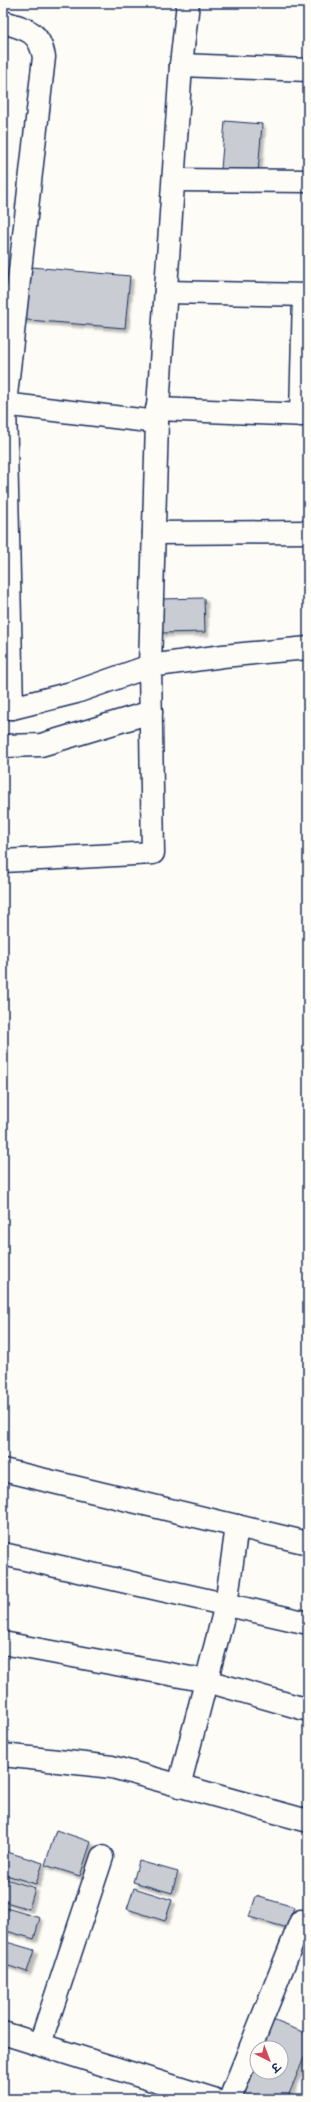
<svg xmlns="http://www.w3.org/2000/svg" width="311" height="2102" viewBox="0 0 311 2102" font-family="'Balsamiq Sans','Playpen Sans Deva',sans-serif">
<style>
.building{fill:#c9ccd3;stroke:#1b2f5e;filter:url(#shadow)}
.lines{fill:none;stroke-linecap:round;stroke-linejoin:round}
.minor-casing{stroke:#1b2f5e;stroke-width:25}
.minor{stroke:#fdfcf7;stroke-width:22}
</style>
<defs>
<filter id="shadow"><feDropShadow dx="3.5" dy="3.5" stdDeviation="1" flood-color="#0004"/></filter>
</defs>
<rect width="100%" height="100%" fill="#fdfcf7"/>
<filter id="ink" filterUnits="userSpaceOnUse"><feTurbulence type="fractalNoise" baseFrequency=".025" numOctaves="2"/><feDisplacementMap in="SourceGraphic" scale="8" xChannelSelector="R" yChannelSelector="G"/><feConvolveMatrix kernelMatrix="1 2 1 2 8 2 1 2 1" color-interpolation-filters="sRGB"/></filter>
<g filter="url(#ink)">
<g class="building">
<path d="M225,121L262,124L258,172L221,169Z"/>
<path d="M21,266L130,276L125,328L16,319Z"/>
<path d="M204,598L205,632L160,633V599Z"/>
<path d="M56,1830L91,1842L80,1876L45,1865Z"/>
<path d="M4,1851L43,1863L36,1884L3,1874Z"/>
<path d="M139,1861L178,1872L172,1893L133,1882Z"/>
<path d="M3,1878L35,1888L29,1909L3,1901Z"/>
<path d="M134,1888L172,1900L165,1921L127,1909Z"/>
<path d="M256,1896L294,1907L288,1928L249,1917Z"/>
<path d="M3,1907L40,1918L34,1939L3,1930Z"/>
<path d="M3,1941L34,1950L27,1972L3,1964Z"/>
<path d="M270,2019L308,2034V2048L287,2099H237L257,2050V2072H281V2048H258Z"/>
</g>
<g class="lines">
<defs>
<g id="minor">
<path d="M3,22C27,29 39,31 44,57L5,404L12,708"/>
<path d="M181,65L308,70"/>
<path d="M174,180L308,181"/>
<path d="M166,292L308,295"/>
<path d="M3,404L157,422L150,666L153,853L3,861"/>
<path d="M157,409L308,415"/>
<path d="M301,415L304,295"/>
<path d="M157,422L181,65L188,3"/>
<path d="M154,533L308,532"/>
<path d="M3,708H12L76,692L150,666L223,656L308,648"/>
<path d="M3,746L41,745L151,712"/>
<path d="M3,1470L308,1543"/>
<path d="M3,1554L308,1623"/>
<path d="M3,1643L207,1681L308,1710"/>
<path d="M3,1755L112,1767L308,1821"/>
<path d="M179,1786L226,1605L237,1526"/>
<path d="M3,2033L213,2099"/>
<path d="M40,2044L102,1857"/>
<path d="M230,2099L301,1921"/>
</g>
</defs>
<use href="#minor" class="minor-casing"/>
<use href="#minor" class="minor"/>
</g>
</g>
<rect width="311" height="2102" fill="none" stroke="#fdfcf7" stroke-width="16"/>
<rect x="8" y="8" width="295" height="2086" fill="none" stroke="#1b2f5e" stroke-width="1.5" filter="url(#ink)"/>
<g transform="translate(269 2060) rotate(138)"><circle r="19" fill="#fdfcf7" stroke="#a3aaba"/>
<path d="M0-3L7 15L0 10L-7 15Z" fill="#d1495b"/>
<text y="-6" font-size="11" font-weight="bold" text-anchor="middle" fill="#1b2f5e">उ</text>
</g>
</svg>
